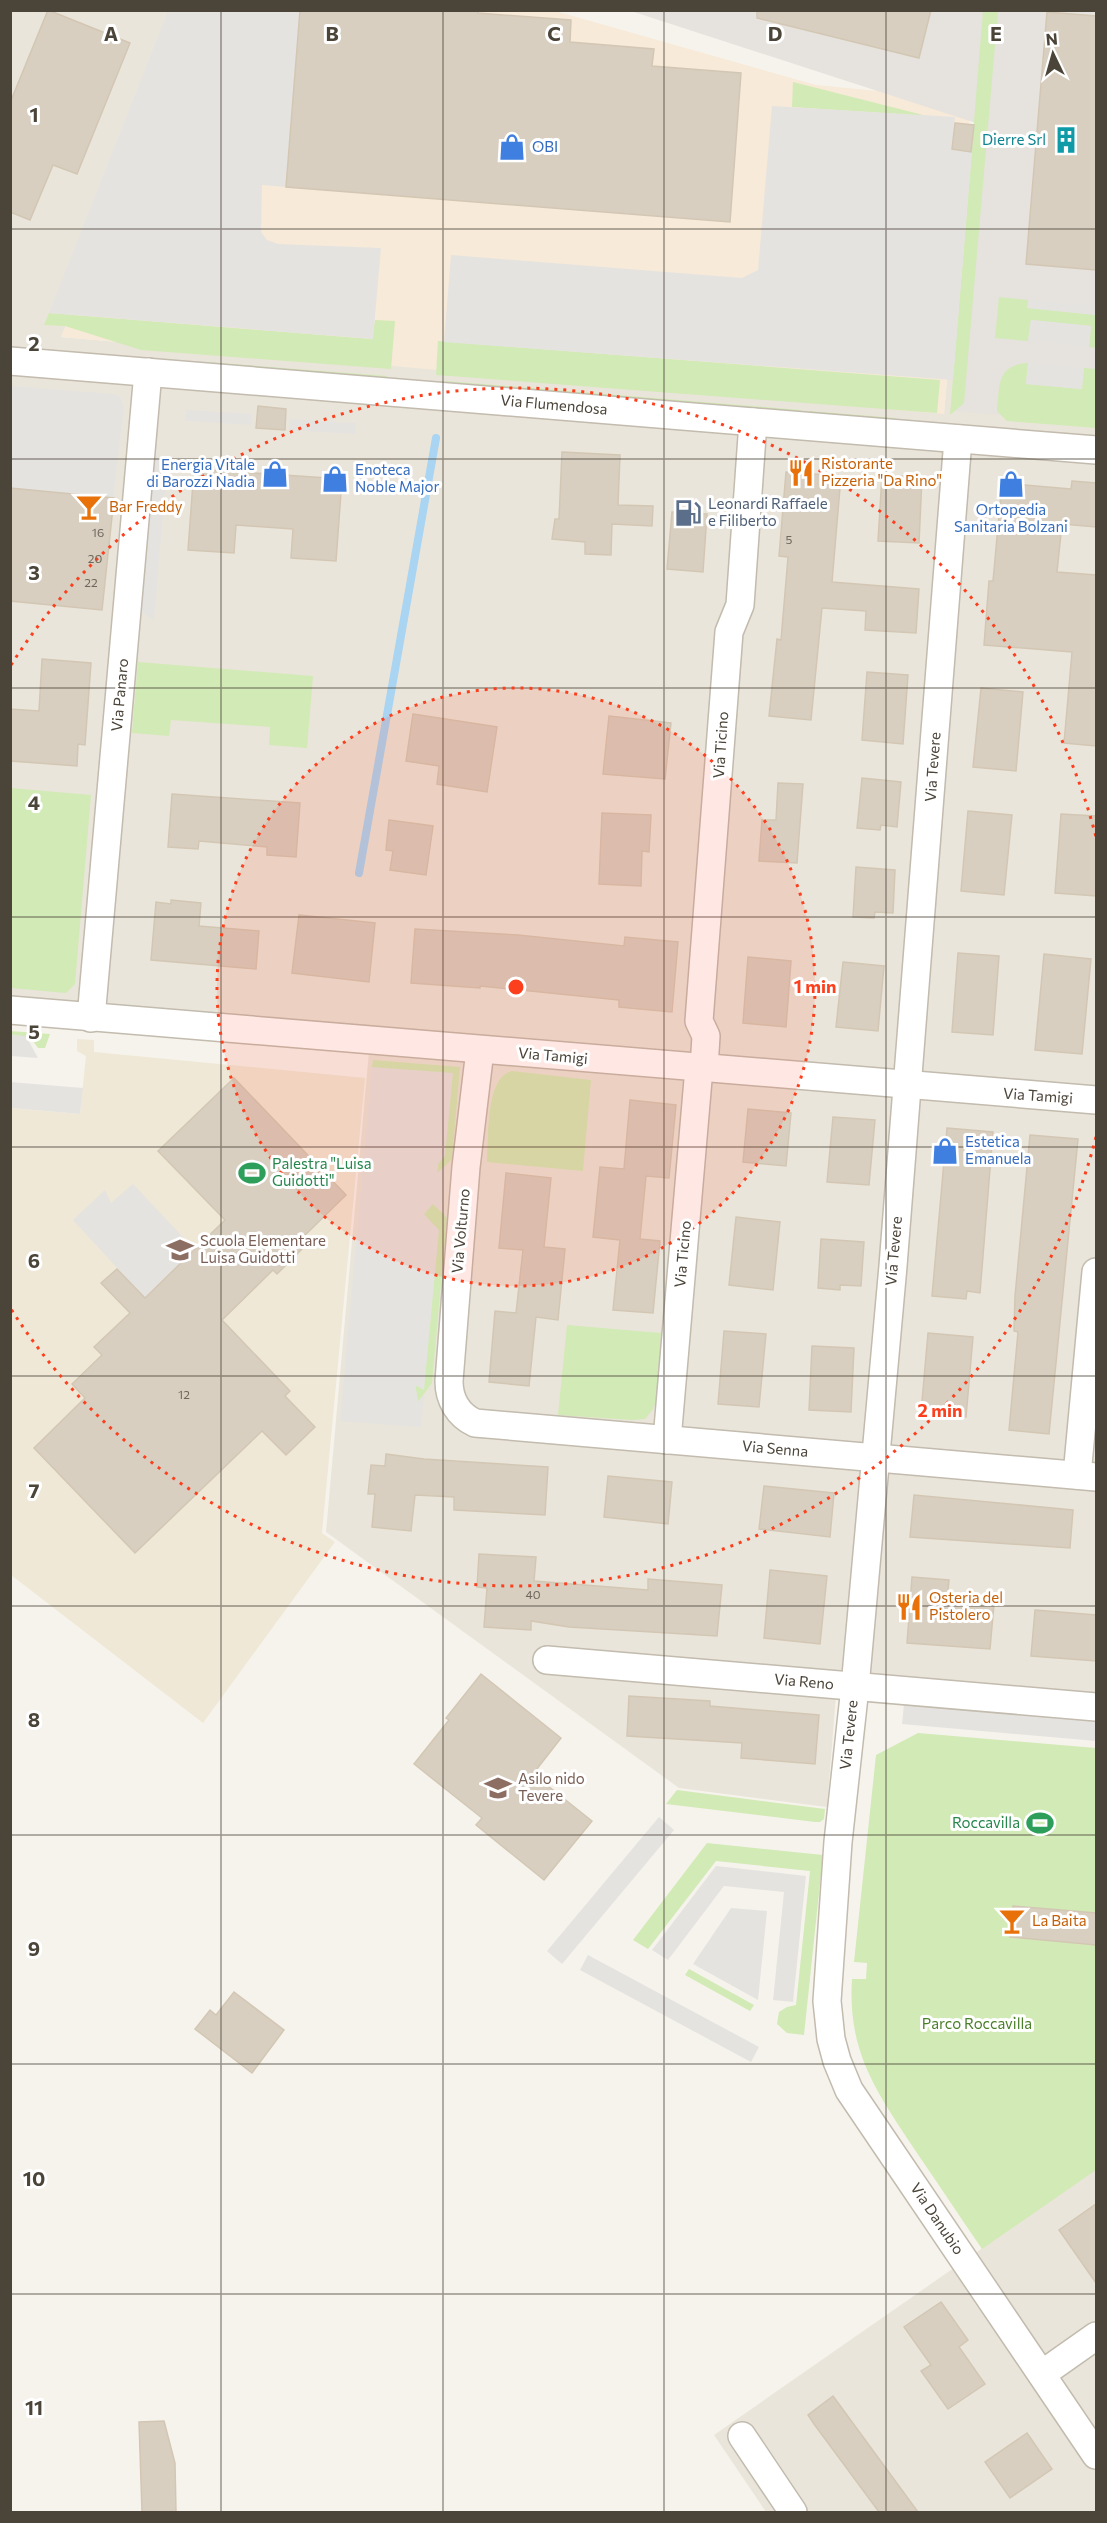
<svg xmlns="http://www.w3.org/2000/svg" width="1107" height="2523" viewBox="0 0 1107 2523" font-family="Commissioner,sans-serif">
<style>
.residential{fill:#eae5da}
.commercial{fill:#f7ead8}
.industrial{fill:#e6e2dd}
.education{fill:#efe8d6}
.green{fill:#d2eab5}
.parking{fill:#e5e3e0}
.lines{fill:none;stroke-linecap:round;stroke-linejoin:round}
.stream{stroke:#a9d4f2;stroke-width:8}
.building{fill:#d8cfc1;stroke:#d3c7b4;stroke-width:1.5}
.minor-casing{stroke:#c2bbae;stroke-width:30}
.minor{stroke:#fff;stroke-width:27}
.grid{fill:none;stroke:#4b4439;stroke-width:1.5;stroke-opacity:0.55}
.ring{fill:none;stroke:#fc3f1d;stroke-width:3;stroke-dasharray:3 6}
.labels{text-anchor:middle;stroke-width:6;stroke-linejoin:round;paint-order:stroke}
.number-label{font-size:12px;fill:#6e675b}
.culture-label{font-size:15px;fill:#0d838f;stroke:#fff;text-anchor:end}
.shop-label{font-size:15px;fill:#366cbe;stroke:#fff;text-anchor:start}
.street-label{font-size:15px;fill:#4b4439;stroke:#fff}
.food-label{font-size:15px;fill:#c56008;stroke:#fff;text-anchor:start}
.service-label{font-size:15px;fill:#4e5e75;stroke:#fff;text-anchor:start}
.leisure-label{font-size:15px;fill:#27864d;stroke:#fff;text-anchor:start}
.education-label{font-size:15px;fill:#785e54;stroke:#fff;text-anchor:start}
.park-label{font-size:15px;fill:#4a7f2a;stroke:#fff}
.grid-label{font-size:20px;text-anchor:middle;font-weight:bold;fill:#4b4439;stroke:#fff;stroke-width:6;stroke-linejoin:round;paint-order:stroke}
.centre{fill:#fc3f1d;stroke:#fff;stroke-width:3}
.ring-label{font-size:18px;text-anchor:middle;font-weight:bold;fill:#fc3f1d;stroke:#fff;stroke-width:6;stroke-linejoin:round;paint-order:stroke}
</style>
<rect width="100%" height="100%" fill="#f6f3ec"/>
<g class="residential">
<path d="M10,11H201L61,337L944,413L956,277L1096,290V1693L838,1671L827,1807L679,1788L326,1532L370,1040L11,1009Z"/>
<path d="M1096,2169V2512H766L714,2435Z"/>
</g>
<path class="commercial" d="M201,11H555L816,85L971,100L944,414L61,337Z"/>
<path class="industrial" d="M631,11H1096V423L951,411L976,123Z"/>
<path class="education" d="M77,1039L94,1040V1052L365,1078L322,1533L335,1542L203,1723L11,1575L10,1108L80,1114L86,1056L77,1051Z"/>
<g class="green">
<path d="M983,11H998L964,403L950,415Z"/>
<path d="M793,82L927,116L792,107Z"/>
<path d="M999,297L1028,300V308L1096,315V348L1089,347L1091,326L1031,320L1028,341L995,338Z"/>
<path d="M49,313L372,339L375,320L395,321L391,369L141,350L65,326L44,325Z"/>
<path d="M438,341L940,380L937,413L436,375Z"/>
<path d="M206,362L387,376V380L205,366Z"/>
<path d="M1028,363L1026,384L1081,389L1084,368L1096,369V428L1007,421L997,411C1000,386 996,365 1028,363Z"/>
<path d="M446,381L801,410L800,414L445,385Z"/>
<path d="M810,411L895,418L894,422L809,415Z"/>
<path d="M138,662L313,676L307,748L269,745L270,727L171,720L169,736L132,733Z"/>
<path d="M11,788L91,795L75,984L66,993L11,988Z"/>
<path d="M10,1031L50,1034L45,1048H38L30,1037L11,1035Z"/>
<path d="M373,1060L460,1067L452,1159L437,1174L438,1164L372,1067Z"/>
<path d="M512,1071L591,1080L583,1171L487,1162C489,1138 485,1077 512,1071Z"/>
<path d="M433,1203L447,1218L432,1383L418,1402L415,1384L424,1390V1214Z"/>
<path d="M567,1325L661,1333L656,1401L653,1409L645,1419L632,1420L558,1415Z"/>
<path d="M918,1733L1096,1748V2170L982,2249C960,2217 939,2185 917,2153C878,2094 847,2053 852,1979H866L867,1963L854,1962L876,1755Z"/>
<path d="M677,1790L825,1809L824,1819L820,1822H815L666,1804Z"/>
<path d="M707,1843L823,1855L804,2035L787,2033L777,2024L779,2012L787,2007L796,2005L810,1871L716,1861L648,1949L633,1940Z"/>
<path d="M689,1969L754,2005L750,2011L685,1975Z"/>
</g>
<g class="parking">
<path d="M168,11H300L286,187L262,185L261,232L267,240L278,244L381,248L373,339L49,313Z"/>
<path d="M772,106L955,117L952,149L972,152L953,380L444,342L451,255L742,278L758,270Z"/>
<path d="M1028,300L1096,306V315L1027,308Z"/>
<path d="M1031,320L1091,326L1089,347L1028,341Z"/>
<path d="M1028,363L1084,368L1082,389L1026,384Z"/>
<path d="M10,386L113,394L120,396L124,408L113,498L11,488Z"/>
<path d="M186,410L252,414L251,425L185,421Z"/>
<path d="M290,419L356,423L355,434L289,430Z"/>
<path d="M151,452L167,467L154,621L138,609Z"/>
<path d="M10,1035L26,1036L38,1058L11,1056Z"/>
<path d="M372,1067L453,1073L445,1156L438,1164L437,1173L445,1166L440,1211L433,1204L424,1214L439,1230L424,1390L415,1385L418,1401L424,1395L421,1427L340,1421Z"/>
<path d="M10,1082L83,1088L80,1114L11,1108Z"/>
<path d="M133,1184L195,1250L145,1298L73,1220L105,1190L111,1203Z"/>
<path d="M904,1704L1096,1721V1741L902,1724Z"/>
<path d="M659,1817L674,1830L562,1964L547,1951Z"/>
<path d="M716,1866L806,1876L793,2002L773,2000L784,1892L724,1886L668,1960L652,1950Z"/>
<path d="M731,1908L767,1911L758,2000L693,1964Z"/>
<path d="M588,1955L759,2047L751,2062L580,1970Z"/>
</g>
<g class="lines">
<path class="stream" d="M359,873L436,438"/>
</g>
<g class="building">
<path d="M48,10L130,43L77,174L53,165L30,220L10,212V103Z"/>
<path d="M300,10H478V13L571,20L570,42L654,49L652,66L741,73L730,222L286,187Z"/>
<path d="M757,10H931L919,58L757,18Z"/>
<path d="M1047,12L1096,16V270L1026,264Z"/>
<path d="M955,123L974,125L971,152L952,149Z"/>
<path d="M258,406L286,409L285,430L256,428Z"/>
<path d="M562,452L620,455L618,505L653,506L652,526L612,524L611,555L585,554V542L552,539L555,519H559Z"/>
<path d="M194,469L342,479L336,561L291,558L293,529L236,525L234,553L188,550Z"/>
<path d="M786,472L841,476L832,582L919,589L916,633L865,630L866,611L822,608L811,720L769,716L777,639L781,640L788,557L779,556Z"/>
<path d="M882,475L922,477L919,543L878,541Z"/>
<path d="M1072,481L1096,483V527L1062,524L1057,572L1096,575V746L1064,743L1072,652L984,645L989,581H993L1002,483L1071,489Z"/>
<path d="M10,488L114,498L102,610L10,601Z"/>
<path d="M672,512L707,514L703,572L667,569Z"/>
<path d="M42,659L91,663L85,745L78,744L77,766L10,761V709L39,711Z"/>
<path d="M867,672L908,675L903,744L862,740Z"/>
<path d="M981,688L1023,692L1016,771L973,767Z"/>
<path d="M413,714L497,727L487,792L437,784L439,766L406,761Z"/>
<path d="M609,716L671,723L665,779L603,774Z"/>
<path d="M862,778L901,782L897,827L881,825L880,830L857,828Z"/>
<path d="M778,783L803,784L797,863L759,861L762,820H776Z"/>
<path d="M172,794L300,803L296,857L267,855V847L199,841L198,849L168,847Z"/>
<path d="M968,811L1012,815L1004,895L961,891Z"/>
<path d="M602,813L651,815L649,852L642,851L641,886L599,884Z"/>
<path d="M1061,814L1096,816V896L1055,893Z"/>
<path d="M389,820L433,826L426,875L390,870L393,851L386,850Z"/>
<path d="M856,867L895,870L893,913L875,912L874,918L853,917Z"/>
<path d="M171,900L201,903L199,926L259,931L256,969L151,960L156,902L171,904Z"/>
<path d="M299,915L375,923L369,982L292,973Z"/>
<path d="M415,929L518,935L624,946L625,937L678,942L672,1012L619,1007V1000L480,986V988L411,983Z"/>
<path d="M958,953L999,956L993,1035L952,1032Z"/>
<path d="M1044,954L1091,959L1082,1054L1035,1050Z"/>
<path d="M748,957L791,961L786,1027L743,1023Z"/>
<path d="M843,962L884,966L878,1031L836,1027Z"/>
<path d="M234,1078L346,1195L299,1241L304,1247L277,1274L273,1270L222,1320L290,1391L285,1396L315,1427L286,1455L262,1431L135,1553L34,1448L85,1398L72,1384L102,1355L94,1347L130,1313L101,1283L117,1269L145,1298L225,1220L158,1151Z"/>
<path d="M630,1100L676,1105L669,1178L646,1176L640,1239L660,1241L653,1313L613,1310L620,1240L593,1237L600,1167L624,1169Z"/>
<path d="M748,1109L791,1113L786,1166L743,1162Z"/>
<path d="M833,1117L875,1120L869,1185L827,1182Z"/>
<path d="M947,1128L993,1132L980,1293L967,1291L966,1299L932,1296Z"/>
<path d="M1030,1135L1078,1139L1049,1434L1009,1430L1018,1332L1014,1331L1015,1296Z"/>
<path d="M506,1173L551,1178L544,1247L565,1249L558,1320L536,1317L529,1386L489,1382L495,1311L516,1313L523,1250L499,1248Z"/>
<path d="M736,1217L780,1222L773,1290L729,1285Z"/>
<path d="M821,1239L864,1242L861,1286L840,1285V1290L818,1288Z"/>
<path d="M724,1331L766,1334L759,1407L718,1404Z"/>
<path d="M928,1333L973,1337L966,1417L921,1413Z"/>
<path d="M812,1346L854,1348L851,1412L809,1410Z"/>
<path d="M386,1454L424,1459L548,1467L545,1515L454,1510V1497L415,1495L411,1531L372,1527L375,1494H368L371,1465L385,1466Z"/>
<path d="M608,1476L672,1482L668,1524L604,1517Z"/>
<path d="M764,1486L834,1493L830,1537L759,1529Z"/>
<path d="M914,1495L1073,1510L1070,1548L910,1537Z"/>
<path d="M479,1554L536,1557L534,1581L648,1590V1579L722,1585L717,1636L569,1627L531,1621V1630L484,1627L487,1588L477,1587Z"/>
<path d="M770,1570L827,1576L820,1644L764,1638Z"/>
<path d="M912,1577L949,1580L947,1600L994,1604L990,1649L907,1643Z"/>
<path d="M1035,1610L1096,1615V1661L1031,1656Z"/>
<path d="M481,1674L561,1738L533,1774L592,1821L544,1880L476,1825L482,1818L414,1764L449,1720L446,1718Z"/>
<path d="M629,1696L710,1701V1706L819,1715L815,1764L741,1758L742,1743L627,1736Z"/>
<path d="M1013,1906L1096,1913V1945L1010,1937Z"/>
<path d="M234,1992L284,2030L252,2073L195,2029L210,2010L216,2015Z"/>
<path d="M1096,2204V2283L1059,2230Z"/>
<path d="M941,2302L968,2340L959,2347L985,2384L948,2409L921,2371L931,2365L904,2327Z"/>
<path d="M833,2396L918,2512H879L814,2424L808,2415Z"/>
<path d="M164,2421L175,2463L176,2512H142L139,2422Z"/>
<path d="M1027,2433L1052,2469L1010,2498L985,2462Z"/>
</g>
<g class="lines">
<defs>
<g id="minor">
<path d="M10,361L1096,450"/>
<path d="M958,439L893,1266L855,1687L838,1842L827,2001L831,2039L837,2061L849,2090L1096,2455"/>
<path d="M10,1010L1096,1100"/>
<path d="M91,1018L148,372"/>
<path d="M480,1050L466,1167L449,1381C449,1399 458,1415 475,1423L1096,1477"/>
<path d="M704,1068L706,1036L699,1021L729,632L740,605L753,422"/>
<path d="M667,1440L699,1068"/>
<path d="M1077,1475L1096,1272"/>
<path d="M547,1660L1096,1707"/>
<path d="M1042,2374L1096,2336"/>
<path d="M742,2436L793,2512"/>
</g>
</defs>
<use href="#minor" class="minor-casing"/>
<use href="#minor" class="minor"/>
</g>
<path class="grid" d="M221,10V2512M443,10V2512M664,10V2512M886,10V2512M10,229H1096M10,459H1096M10,688H1096M10,917H1096M10,1147H1096M10,1376H1096M10,1606H1096M10,1835H1096M10,2064H1096M10,2294H1096"/>
<circle cx="516" cy="987" r="299" fill="#fc3f1d" fill-opacity=".12"/>
<g class="ring">
<circle cx="516" cy="987" r="299"/>
<path d="M1096 1137A599 599 0 0 1 11 1309M11 665A599 599 0 0 1 1096 837"/>
</g>
<defs>
<symbol id="building-bare" viewBox="-9 -9 18 18"><path d="M-4-6H4V6H1V3H-1V6H-4ZM-2.5-4.3h1.7v1.8h-1.7ZM.8-4.3h1.7v1.8H.8ZM-2.5-1h1.7V.8h-1.7ZM.8-1h1.7V.8H.8Z" fill="#0f9aa8" stroke="#fff" stroke-width="2.5" paint-order="stroke"/></symbol>
<symbol id="shop-bare" viewBox="-9 -9 18 18"><path d="M-5-2.5h2.3a2.7 3.5 0 0 1 5.4 0H5L5.5 6h-11ZM-1.5-2.5h3a1.5 2.3 0 0 0-3 0Z" fill="#3f7fe0" stroke="#fff" stroke-width="2.5" paint-order="stroke"/></symbol>
<symbol id="restaurant-bare" viewBox="-9 -9 18 18"><path d="M-5-6h1v4h1v-4h1v4h1v-4h1v5L-1.5 .5V6h-2V.5L-5-1ZM5-6V6H3V1.5H1.5Q1.5-4 5-6Z" fill="#e8710a" stroke="#fff" stroke-width="2.5" paint-order="stroke"/></symbol>
<symbol id="bar-bare" viewBox="-9 -9 18 18"><path d="M-6-5H6L.8 .8V4.5H3.5V6h-7V4.5H-.8V.8Z" fill="#e8710a" stroke="#fff" stroke-width="2.5" paint-order="stroke"/></symbol>
<symbol id="fuel-bare" viewBox="-9 -9 18 18"><path d="M-5.5-6h7V0h2V4h1.3V-2.5L3-4.5l.8-.8L6-3V5H2.5V1h-1V6h-7ZM-4.2-4.7v3.2H.2V-4.7Z" fill="#5c6f8a" stroke="#fff" stroke-width="2.5" paint-order="stroke"/></symbol>
<symbol id="stadium-bare" viewBox="-9 -9 18 18"><path d="M0-5a6.5 5 0 1 0 0 10a6.5 5 0 1 0 0-10ZM-3.5-1.8h7v3.6h-7Z" fill="#2e9e5b" stroke="#fff" stroke-width="2.5" paint-order="stroke"/></symbol>
<symbol id="school-bare" viewBox="-9 -9 18 18"><path d="M0-5L7-2L0 1L-7-2ZM-4 1L0 2.5L4 1V4Q0 6-4 4Z" fill="#8d6e63" stroke="#fff" stroke-width="2.5" paint-order="stroke"/></symbol>
</defs>
<g fill-rule="evenodd">
<use href="#building-bare" x="1047" y="121" width="38" height="38"/>
<use href="#shop-bare" x="493" y="128" width="38" height="38"/>
<use href="#restaurant-bare" x="782" y="454" width="38" height="38"/>
<use href="#shop-bare" x="256" y="455" width="38" height="38"/>
<use href="#shop-bare" x="316" y="460" width="38" height="38"/>
<use href="#shop-bare" x="992" y="465" width="38" height="38"/>
<use href="#bar-bare" x="70" y="488" width="38" height="38"/>
<use href="#fuel-bare" x="669" y="494" width="38" height="38"/>
<use href="#shop-bare" x="926" y="1132" width="38" height="38"/>
<use href="#stadium-bare" x="233" y="1154" width="38" height="38"/>
<use href="#school-bare" x="161" y="1231" width="38" height="38"/>
<use href="#restaurant-bare" x="890" y="1588" width="38" height="38"/>
<use href="#school-bare" x="479" y="1769" width="38" height="38"/>
<use href="#stadium-bare" x="1021" y="1804" width="38" height="38"/>
<use href="#bar-bare" x="993" y="1902" width="38" height="38"/>
</g>
<g class="labels">
<g class="number-label">
<text x="98" y="537">16</text>
<text x="789" y="544">5</text>
<text x="95" y="563">20</text>
<text x="91" y="587">22</text>
<text x="184" y="1399">12</text>
<text x="533" y="1599">40</text>
</g>
<g class="culture-label">
<text x="1046" y="145">Dierre Srl</text>
</g>
<g class="shop-label">
<text x="532" y="152">OBI</text>
<text x="255" y="470" text-anchor="end">Energia Vitale<tspan x="255" dy="17">di Barozzi Nadia</tspan></text>
<text x="355" y="475">Enoteca<tspan x="355" dy="17">Noble Major</tspan></text>
<text x="1011" y="515" text-anchor="middle">Ortopedia<tspan x="1011" dy="17">Sanitaria Bolzani</tspan></text>
<text x="965" y="1147">Estetica<tspan x="965" dy="17">Emanuela</tspan></text>
</g>
<g class="street-label">
<text transform="translate(554 405) rotate(5)" y="5">Via Flumendosa</text>
<text transform="translate(120 695) rotate(-85)" y="5">Via Panaro</text>
<text transform="translate(721 745) rotate(-86)" y="5">Via Ticino</text>
<text transform="translate(933 767) rotate(-86)" y="5">Via Tevere</text>
<text transform="translate(553 1056) rotate(5)" y="5">Via Tamigi</text>
<text transform="translate(1038 1096) rotate(4)" y="5">Via Tamigi</text>
<text transform="translate(461 1231) rotate(-85)" y="5">Via Volturno</text>
<text transform="translate(894 1251) rotate(-85)" y="5">Via Tevere</text>
<text transform="translate(683 1254) rotate(-85)" y="5">Via Ticino</text>
<text transform="translate(775 1449) rotate(5)" y="5">Via Senna</text>
<text transform="translate(804 1682) rotate(5)" y="5">Via Reno</text>
<text transform="translate(849 1735) rotate(-84)" y="5">Via Tevere</text>
<text transform="translate(937 2219) rotate(56)" y="5">Via Danubio</text>
</g>
<g class="food-label">
<text x="821" y="469">Ristorante<tspan x="821" dy="17">Pizzeria "Da Rino"</tspan></text>
<text x="109" y="512">Bar Freddy</text>
<text x="929" y="1603">Osteria del<tspan x="929" dy="17">Pistolero</tspan></text>
<text x="1032" y="1926">La Baita</text>
</g>
<g class="service-label">
<text x="708" y="509">Leonardi Raffaele<tspan x="708" dy="17">e Filiberto</tspan></text>
</g>
<g class="leisure-label">
<text x="272" y="1169">Palestra "Luisa<tspan x="272" dy="17">Guidotti"</tspan></text>
<text x="1020" y="1828" text-anchor="end">Roccavilla</text>
</g>
<g class="education-label">
<text x="200" y="1246">Scuola Elementare<tspan x="200" dy="17">Luisa Guidotti</tspan></text>
<text x="518" y="1784">Asilo nido<tspan x="518" dy="17">Tevere</tspan></text>
</g>
<g class="park-label">
<text x="977" y="2029">Parco Roccavilla</text>
</g>
</g>
<g class="grid-label">
<text x="111" y="41">A</text>
<text x="332" y="41">B</text>
<text x="554" y="41">C</text>
<text x="775" y="41">D</text>
<text x="996" y="41">E</text>
<text x="34" y="122">1</text>
<text x="34" y="351">2</text>
<text x="34" y="580">3</text>
<text x="34" y="810">4</text>
<text x="34" y="1039">5</text>
<text x="34" y="1268">6</text>
<text x="34" y="1498">7</text>
<text x="34" y="1727">8</text>
<text x="34" y="1956">9</text>
<text x="34" y="2186">10</text>
<text x="34" y="2415">11</text>
</g>
<circle cx="516" cy="987" r="9" class="centre"/>
<g class="ring-label">
<text x="815" y="993">1 min</text>
<text x="940" y="1417">2 min</text>
</g>
<rect width="1107" height="2523" fill="none" stroke="#4b4439" stroke-width="24"/>
<g transform="translate(1053 54) rotate(355)" stroke="#ffffff" stroke-width="4.5" paint-order="stroke">
<path d="M0-4.5L10 22L0 15L-10 22Z" fill="#4b4439"/>
<text y="-9" font-size="16" font-weight="bold" text-anchor="middle" fill="#4b4439">N</text>
</g>
</svg>
